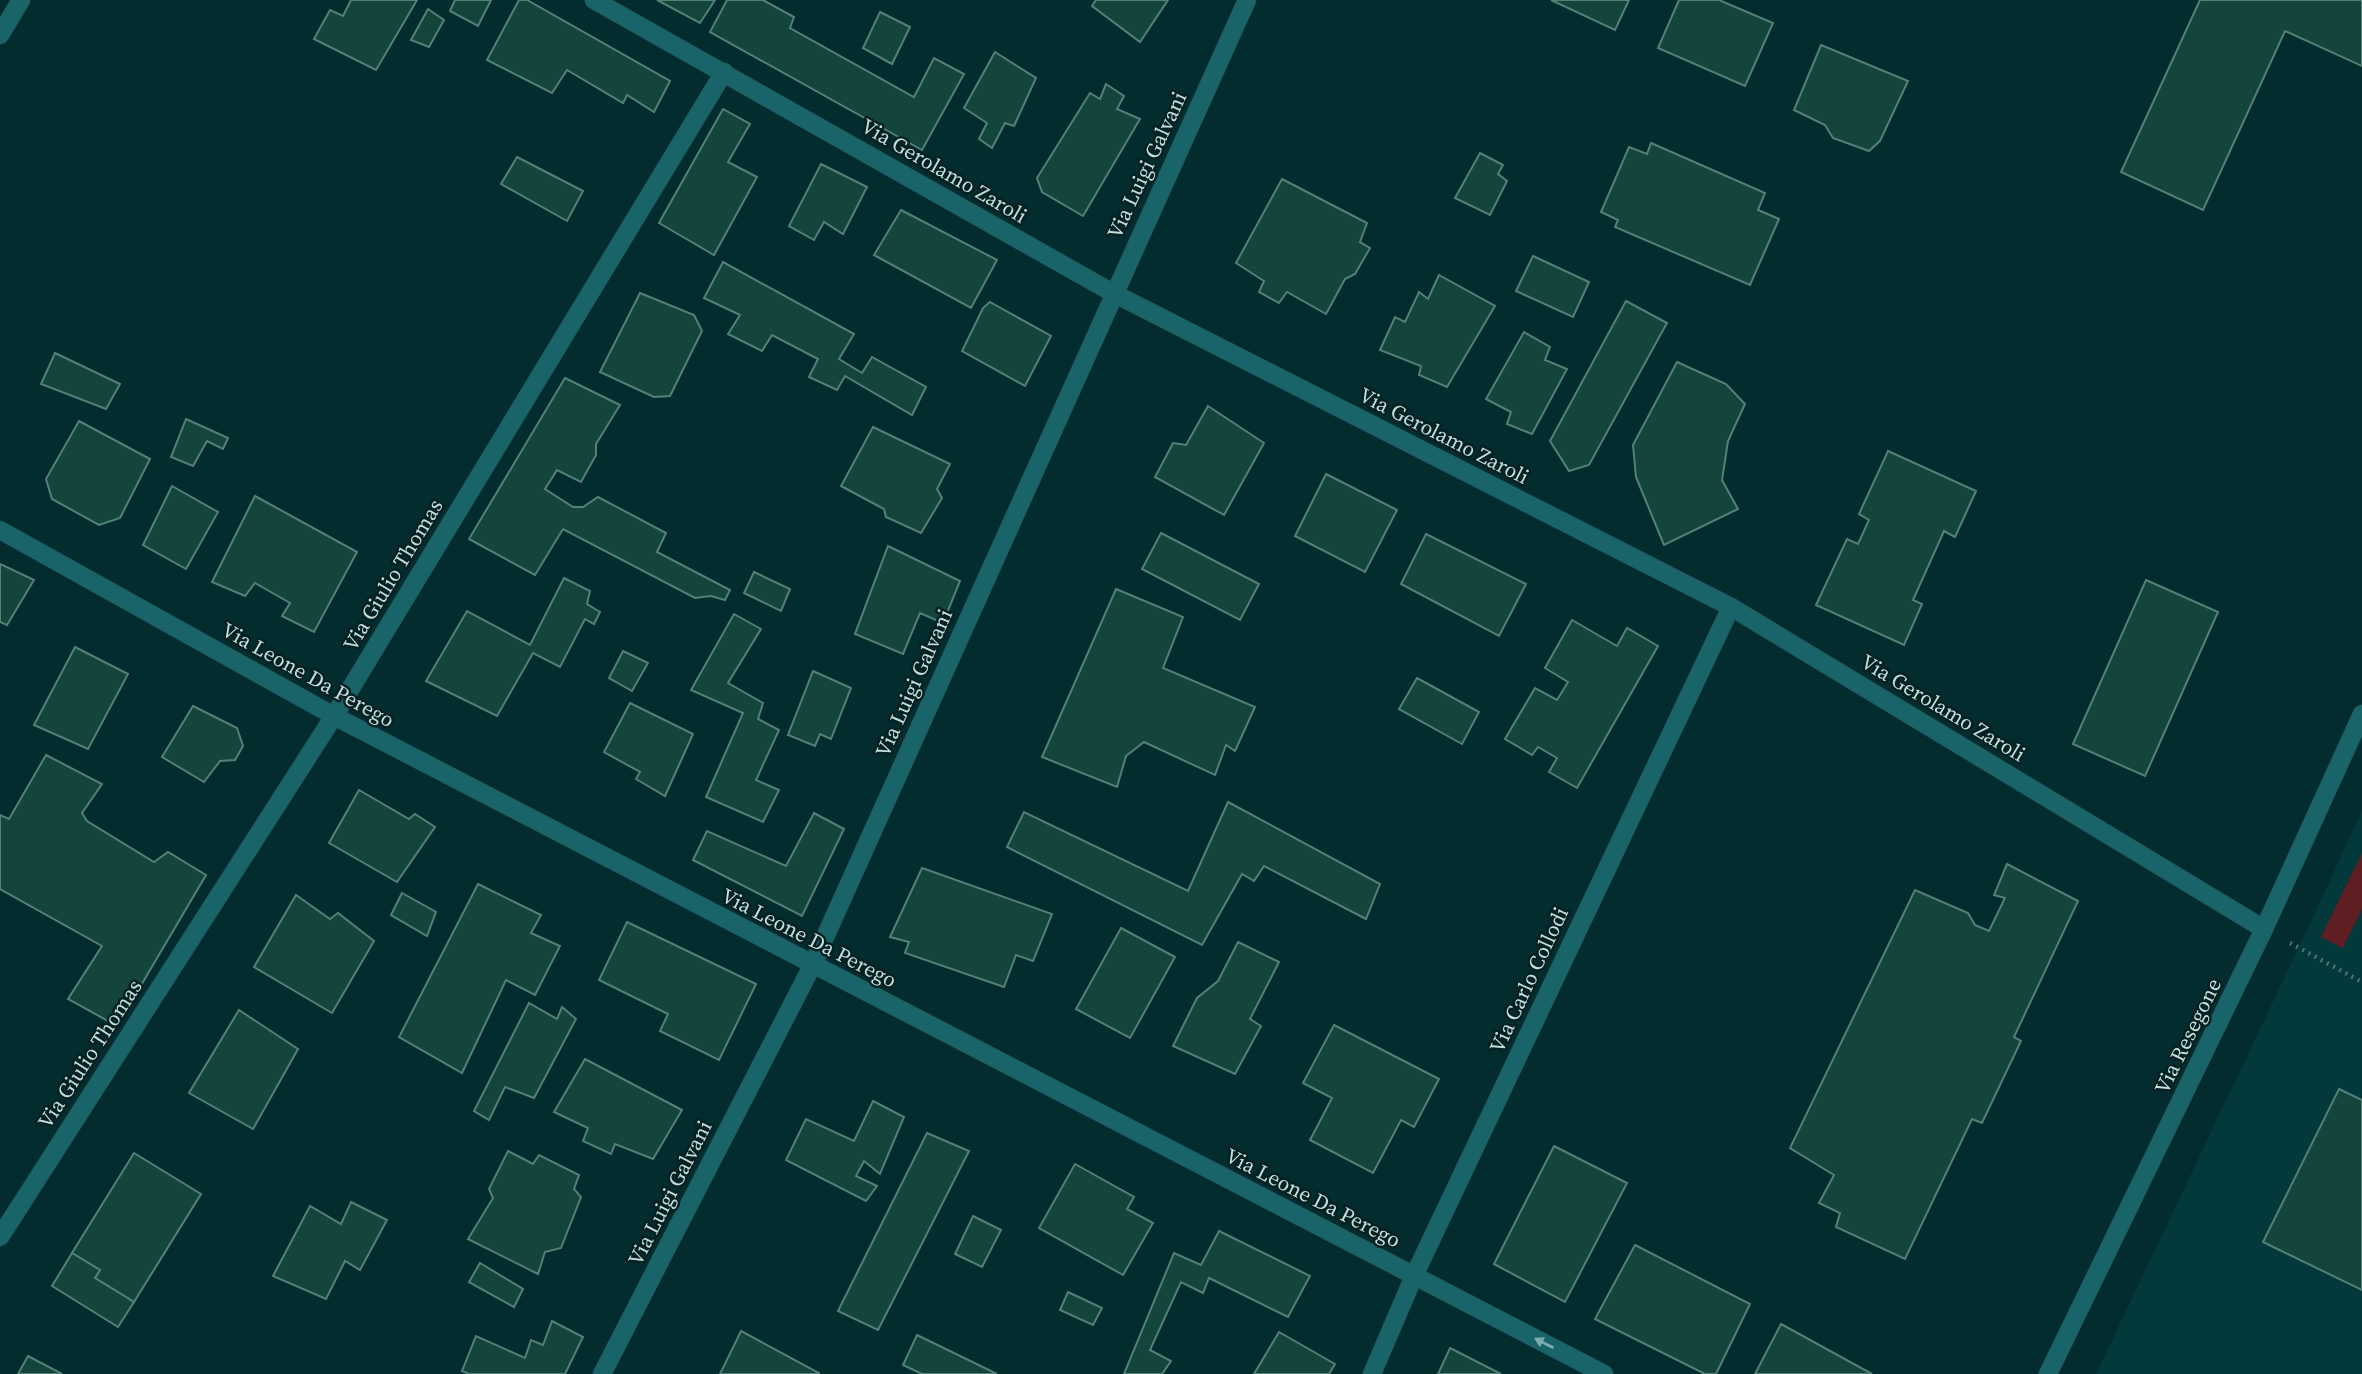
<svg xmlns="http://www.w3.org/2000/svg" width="2362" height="1374" viewBox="0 0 2362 1374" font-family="'Source Serif 4',serif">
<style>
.built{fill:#04393c}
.green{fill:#5e1e22}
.building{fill:#13453d;stroke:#518177;stroke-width:2}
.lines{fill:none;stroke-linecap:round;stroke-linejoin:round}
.minor-casing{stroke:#21484a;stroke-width:19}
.path{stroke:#4f7274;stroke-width:4.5;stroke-dasharray:2 5;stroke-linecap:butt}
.minor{stroke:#186468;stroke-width:18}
.oneway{fill:#7fadaf}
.labels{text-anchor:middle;stroke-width:5;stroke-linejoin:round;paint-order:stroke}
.street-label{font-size:21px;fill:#c4dedf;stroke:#052122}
</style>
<rect width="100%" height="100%" fill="#022c2e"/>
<path class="built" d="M2362,811V1374H2096L2306,932Z"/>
<path class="green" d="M2362,853V909L2343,948L2321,937Z"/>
<g class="building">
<path d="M351,0H417L376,70L314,39L330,10L343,16Z"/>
<path d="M455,0H491L478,26L450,11Z"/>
<path d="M519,0H527L670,81L654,112L627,95L623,103L567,70L552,93L487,60Z"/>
<path d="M657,0H715L700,23Z"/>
<path d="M727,0H763L794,17L790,28L914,97L934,58L964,74L922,150L710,32Z"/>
<path d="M1096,0H1168L1140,42L1092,6Z"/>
<path d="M1551,0H1629L1615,30Z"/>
<path d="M1679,0H1719L1773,23L1745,86L1658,48Z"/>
<path d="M2200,0H2362V66L2285,31L2203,210L2121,172Z"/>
<path d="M428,9L444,20L429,47L411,40Z"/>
<path d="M880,12L910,27L892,64L863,48Z"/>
<path d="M1821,45L1908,81L1880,141L1869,151L1833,138L1825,125L1794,110Z"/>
<path d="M995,52L1036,78L1014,126L1005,123L992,148L979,139L987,123L964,108Z"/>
<path d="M1106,84L1124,96L1117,109L1140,119L1083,216L1042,192L1037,178L1090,93L1100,99Z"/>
<path d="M723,109L750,124L728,162L757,177L714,255L659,223Z"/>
<path d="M1651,143L1765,193L1758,210L1779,219L1750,285L1615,227L1618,220L1601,212L1629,147L1647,154Z"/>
<path d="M1480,153L1503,165L1498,174L1507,181L1490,215L1455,198Z"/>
<path d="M517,157L583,191L567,221L501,184Z"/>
<path d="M821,164L867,187L843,234L824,222L814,240L789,226Z"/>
<path d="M1282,179L1367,223L1360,242L1370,248L1355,274L1345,279L1326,314L1287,292L1279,303L1259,292L1264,281L1236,263Z"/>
<path d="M901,210L997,260L971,308L874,255Z"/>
<path d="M1533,256L1589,282L1573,317L1516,291Z"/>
<path d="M723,262L854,334L839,359L862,373L872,357L926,387L912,415L845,376L837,390L809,377L818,359L772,335L762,351L728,334L740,315L704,298Z"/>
<path d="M1439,275L1495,306L1447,387L1419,375L1421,366L1380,350L1395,317L1405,322L1419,292L1428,299Z"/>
<path d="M640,293L694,315L702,331L670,396L654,397L600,372Z"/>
<path d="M1626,301L1667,323L1589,465L1569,471L1550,441Z"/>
<path d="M990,302L1051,336L1025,386L962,351L983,308Z"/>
<path d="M1524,332L1550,347L1545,360L1567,369L1532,434L1507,424L1511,412L1486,399Z"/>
<path d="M55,353L120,384L106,409L41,384Z"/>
<path d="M1677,362L1726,384L1745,404L1728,441L1722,480L1738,509L1664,545L1636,477L1633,445Z"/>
<path d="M565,378L620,405L596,444V455L581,482L557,470L545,489L573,507H583L598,497L666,533L657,552L730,590L725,600L711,596L695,598L563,529L535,575L469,539Z"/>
<path d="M1208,406L1264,443L1224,515L1155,477L1173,443L1186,445Z"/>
<path d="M186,419L228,438L223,449L207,441L193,466L171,457Z"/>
<path d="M79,421L150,459L120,518L99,525L52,499L46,479Z"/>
<path d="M873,427L950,464L937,489L942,498L921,533L886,517L884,509L841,486Z"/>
<path d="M1888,451L1976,491L1955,537L1944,531L1913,600L1922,604L1904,645L1816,605L1847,539L1858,544L1869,520L1859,514Z"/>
<path d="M1326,474L1397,510L1365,572L1295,536Z"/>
<path d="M172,486L218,512L186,569L143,545Z"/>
<path d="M255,496L357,552L314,632L282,616L290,603L255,583L245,596L212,582Z"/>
<path d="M1161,533L1259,584L1240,620L1142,569Z"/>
<path d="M1426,534L1526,584L1499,636L1401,584Z"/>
<path d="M888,546L960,581L943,623L920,613L903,654L855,634Z"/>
<path d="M0,564L34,580L7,625L0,622Z"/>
<path d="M754,572L790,589L781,611L744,593Z"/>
<path d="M564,578L590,591L587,604L600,612L594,624L585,619L560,667L533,653L497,716L426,681L467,611L530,645Z"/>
<path d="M2146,580L2218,612L2145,776L2073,744Z"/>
<path d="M1116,589L1183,617L1163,668L1255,707L1235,751L1226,745L1215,775L1144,742L1126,756L1117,787L1042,757Z"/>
<path d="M734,614L761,629L728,683L763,703L758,719L779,730L756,780L779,790L763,822L706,797L743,713L691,690Z"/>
<path d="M1572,620L1617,646L1627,628L1658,646L1577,788L1549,772L1557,758L1538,747L1532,755L1505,739L1535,688L1557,700L1568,682L1545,668Z"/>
<path d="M75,647L128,674L88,749L34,725Z"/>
<path d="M623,651L648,663L632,691L609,678Z"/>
<path d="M813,671L851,688L831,739L820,734L815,746L788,735Z"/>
<path d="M1417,678L1479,712L1462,744L1399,709Z"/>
<path d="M630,703L693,734L665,796L636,779L640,772L604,752Z"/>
<path d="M193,706L237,728L243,746L235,760L220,761L204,782L162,757Z"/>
<path d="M46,755L102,784L82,813L87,821L154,862L168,852L206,875L117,1026L68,999L102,946L0,889V815L9,819Z"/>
<path d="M359,790L409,819L415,814L435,827L397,882L329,843Z"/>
<path d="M1228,802L1380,884L1366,919L1264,866L1254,881L1242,874L1202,945L1007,847L1024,812L1188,891Z"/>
<path d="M814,813L844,829L802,916L693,860L707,831L786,866Z"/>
<path d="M2007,864L2078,901L2014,1037L2021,1041L1982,1123L1972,1119L1905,1259L1836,1227L1840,1213L1819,1203L1834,1175L1790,1148L1915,890L1968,913L1975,925L1989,931L2005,898L1994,895Z"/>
<path d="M922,868L1052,914L1033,961L1016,955L1004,987L905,953L909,942L890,937Z"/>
<path d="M478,884L541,915L531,933L560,946L535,995L506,980L462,1073L399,1037Z"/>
<path d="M402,893L436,912L427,936L391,915Z"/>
<path d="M296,895L330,919L338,913L374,941L332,1013L254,967Z"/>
<path d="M627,922L756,984L719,1060L660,1031L668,1014L599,980Z"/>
<path d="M1121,928L1175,957L1130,1038L1076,1009Z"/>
<path d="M1238,942L1279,962L1250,1019L1261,1026L1235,1074L1173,1046L1197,998L1218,981Z"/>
<path d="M529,1003L557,1019L562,1007L576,1019L534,1098L505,1087L489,1120L474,1111Z"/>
<path d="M239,1010L298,1049L253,1129L189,1093Z"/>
<path d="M1334,1025L1439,1079L1414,1127L1401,1120L1373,1173L1310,1140L1332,1098L1303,1083Z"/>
<path d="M585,1059L682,1110L653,1159L615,1144L611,1154L583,1141L588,1128L554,1112Z"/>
<path d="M2339,1089L2362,1100V1290L2263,1242Z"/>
<path d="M873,1101L904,1117L880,1174L864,1161L856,1176L877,1186L866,1201L786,1160L806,1119L854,1141Z"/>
<path d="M927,1133L969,1151L878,1330L838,1311Z"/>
<path d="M1554,1146L1627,1183L1565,1302L1494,1264Z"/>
<path d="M508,1151L533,1164L539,1155L579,1175L574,1189L581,1197L561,1248L545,1252L538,1274L468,1239L493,1198L489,1189Z"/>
<path d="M134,1153L201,1194L134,1302L95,1278L100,1270L72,1253Z"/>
<path d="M1075,1164L1134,1197L1127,1209L1153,1223L1123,1275L1039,1228Z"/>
<path d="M351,1202L387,1220L360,1270L345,1261L326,1299L273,1276L310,1206L341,1224Z"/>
<path d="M973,1216L1001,1230L982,1267L955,1254Z"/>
<path d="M1219,1231L1310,1276L1288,1317L1209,1278L1203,1293L1181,1282L1150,1350L1171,1361L1162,1374H1124L1174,1253L1201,1265Z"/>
<path d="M1635,1245L1750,1304L1716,1374H1705L1595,1319Z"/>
<path d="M72,1253L100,1270L95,1278L134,1302L118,1327L52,1286Z"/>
<path d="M480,1263L523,1289L514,1307L469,1282Z"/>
<path d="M1068,1292L1102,1308L1093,1325L1060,1310Z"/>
<path d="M552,1321L583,1337L565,1374H469L462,1371L476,1336L525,1358L531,1340L543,1345Z"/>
<path d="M1781,1324L1872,1374H1755Z"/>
<path d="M741,1331L819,1373V1374H720Z"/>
<path d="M1279,1332L1335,1364L1329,1374H1254Z"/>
<path d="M917,1335L997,1374H922L903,1365Z"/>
<path d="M1450,1348L1501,1374H1438Z"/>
<path d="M28,1356L62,1374H18Z"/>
</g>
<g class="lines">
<defs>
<g id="minor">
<path d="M594,0L1113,293L1731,607L2264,929"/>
<path d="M0,35L21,0"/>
<path d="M0,530L334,716L1604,1374"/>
<path d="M0,1237L334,716L724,72"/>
<path d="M602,1374L812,966L1247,0"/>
<path d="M1372,1374L1414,1276L1731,607"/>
<path d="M2048,1374L2264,929L2362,714"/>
</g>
</defs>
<use href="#minor" class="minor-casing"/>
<path class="path" d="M2290,943L2362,982"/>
<use href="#minor" class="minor"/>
</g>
<defs><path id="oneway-solid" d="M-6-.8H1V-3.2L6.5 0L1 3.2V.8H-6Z" transform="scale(1.75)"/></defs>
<use class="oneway" href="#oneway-solid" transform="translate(1544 1343) rotate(-153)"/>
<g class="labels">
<g class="street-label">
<text transform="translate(1147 165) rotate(-65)" y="7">Via Luigi Galvani</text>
<text transform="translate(944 171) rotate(30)" y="7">Via Gerolamo Zaroli</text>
<text transform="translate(1444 436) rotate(27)" y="7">Via Gerolamo Zaroli</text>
<text transform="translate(393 575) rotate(-59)" y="7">Via Giulio Thomas</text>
<text transform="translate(308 675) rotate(29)" y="7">Via Leone Da Perego</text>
<text transform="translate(914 683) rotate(-66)" y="7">Via Luigi Galvani</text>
<text transform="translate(1943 708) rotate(31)" y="7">Via Gerolamo Zaroli</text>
<text transform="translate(809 938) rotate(27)" y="7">Via Leone Da Perego</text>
<text transform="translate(1529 980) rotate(-65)" y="7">Via Carlo Collodi</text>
<text transform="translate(2188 1036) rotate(-64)" y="7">Via Resegone</text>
<text transform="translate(90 1054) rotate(-57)" y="7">Via Giulio Thomas</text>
<text transform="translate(670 1193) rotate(-63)" y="7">Via Luigi Galvani</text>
<text transform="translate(1313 1198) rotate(27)" y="7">Via Leone Da Perego</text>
</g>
</g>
</svg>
